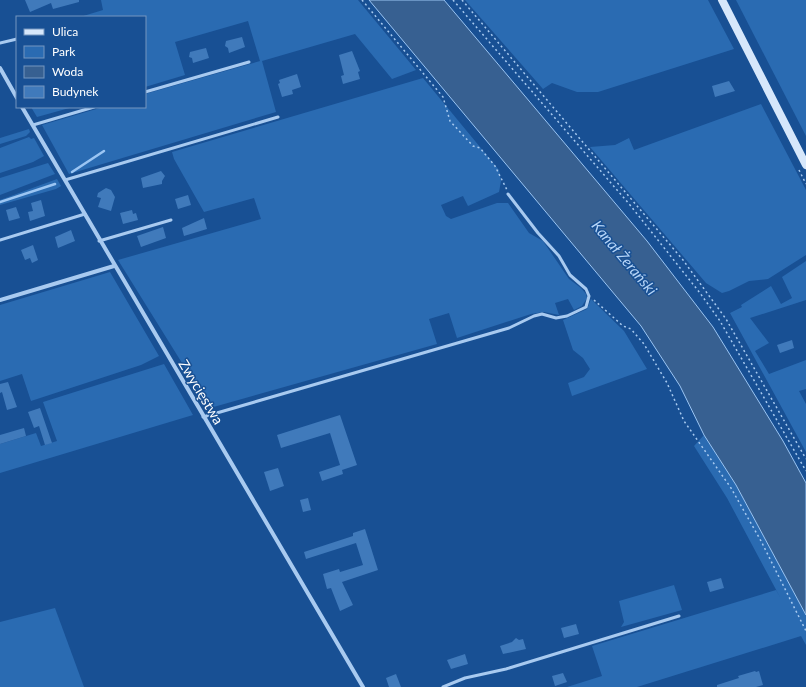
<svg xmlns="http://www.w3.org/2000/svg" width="806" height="687" viewBox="0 0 806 687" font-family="Lato,sans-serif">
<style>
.green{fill:#2a6bb2}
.water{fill:#376091;stroke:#9bc5f3}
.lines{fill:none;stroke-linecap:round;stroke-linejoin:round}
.stream{stroke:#9bc5f3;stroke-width:2.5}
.building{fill:#407abb}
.path{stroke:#a8caf0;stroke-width:1.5;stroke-dasharray:2 3;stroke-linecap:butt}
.service{stroke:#a8caf0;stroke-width:3}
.minor{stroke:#a8caf0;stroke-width:4}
.secondary{stroke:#d6e7fb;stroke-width:8}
.labels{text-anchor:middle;stroke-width:3;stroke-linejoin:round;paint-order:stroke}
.street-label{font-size:14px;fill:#fff;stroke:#185094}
.water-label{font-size:15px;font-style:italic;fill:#b5d4f7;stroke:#185094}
</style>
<rect width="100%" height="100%" fill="#185094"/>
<g class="green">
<path d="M101,0H358L416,70L392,79L355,34L262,61L276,112L69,174L42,125L103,107H145V94L260,61L248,21L175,42L185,75L145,87V17H80L103,10Z"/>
<path d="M465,0H708L734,49L598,92H577L552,83L543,89Z"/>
<path d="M736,0H806V136Z"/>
<path d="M423,78L499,170L501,181L499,192L468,206L463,196L441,205L446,216L451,219L497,203H508L529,233L543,241L569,279L581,288L586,294L587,298L582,306L574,310L568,299L555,303L559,315L544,312L531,314L457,338L449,313L429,319L437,344L210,408L118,260L261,219L254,198L204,212L174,159L172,152Z"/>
<path d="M761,104L806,190V255L768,279L749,281L729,291L722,293L706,283L590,147L615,145L629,138L634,150Z"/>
<path d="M31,107H73L37,117Z"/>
<path d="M29,129L30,132L26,136L0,144V138Z"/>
<path d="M29,137L31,139L34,138L44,156L33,162L0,173V148Z"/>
<path d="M48,163L55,174L0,195V178Z"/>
<path d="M57,179L61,186L56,189L0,205V200Z"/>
<path d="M806,261V300L750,318L769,343L755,351L769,374L806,360V389L799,391L806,404V452L730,313L742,307L741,305L771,286L781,304L792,298L782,277Z"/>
<path d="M110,272L159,356L141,365L31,401L22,374L0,381V305Z"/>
<path d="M591,299L624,331L647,369L572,396L568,383L584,377L590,369L583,358L573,350L563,320L587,309Z"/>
<path d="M164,364L193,415L0,473V444L36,433L41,446L57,441L43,402Z"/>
<path d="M704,435L736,485L804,611L806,615V645L801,636L637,687H567L602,676L592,646L776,590L781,599L727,498L694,446Z"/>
<path d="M674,585L682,610L621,627L624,622L619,601Z"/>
<path d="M55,608L84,687H0V622Z"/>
</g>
<path class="water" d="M369,0H444L647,241L713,327L783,441L806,483V615L736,485L704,435L680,386L641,326Z"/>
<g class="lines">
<g class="stream">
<path d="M72,172L104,151"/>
<path d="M0,202L55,184"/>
</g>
</g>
<g class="building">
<path d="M25,0H79V2L53,9L51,3L30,12Z"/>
<path d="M242,37L245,47L229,53L228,48L225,46L226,41Z"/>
<path d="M206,48L209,58L193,63L192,58L189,57L190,52Z"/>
<path d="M352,51L360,71L358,72L360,79L343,84L341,76L344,75L339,55Z"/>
<path d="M297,74L301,87L292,90L293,94L282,97L278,84L280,83L279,80Z"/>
<path d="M729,81L735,91L715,97L712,86Z"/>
<path d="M161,171L165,176L162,181V184L143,188L141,178Z"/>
<path d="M106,188L111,190L115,197L111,211L98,207L101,198L97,197L98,193Z"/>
<path d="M188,195L191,205L178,209L175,199Z"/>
<path d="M41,200L45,216L30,221L28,212L33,211L31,203Z"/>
<path d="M16,207L20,218L9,221L6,210Z"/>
<path d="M132,210L133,214L136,213L138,220L123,224L120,213Z"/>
<path d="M204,218L207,229L184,236L182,228Z"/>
<path d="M163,227L166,238L141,247L137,236Z"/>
<path d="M71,230L75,241L58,248L55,237Z"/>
<path d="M33,245L38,260L32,263L30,258L25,260L21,250Z"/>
<path d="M792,340L794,348L780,353L777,345Z"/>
<path d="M8,382L17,407L7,410L2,392L0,393V384Z"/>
<path d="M40,408L52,443L45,445L39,426L34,428L28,412Z"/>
<path d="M340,415L357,465L342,470L343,474L322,481L319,472L340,465L330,433L281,448L277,435Z"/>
<path d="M24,428L26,436L0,444V435Z"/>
<path d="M278,468L284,486L270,491L264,472Z"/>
<path d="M308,498L311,510L303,512L300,500Z"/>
<path d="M365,529L378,570L342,582L353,605L340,611L331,588L327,589L323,574L339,569L340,572L363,565L356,543L306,559L304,552L353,536V533Z"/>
<path d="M721,578L724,588L710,592L707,582Z"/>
<path d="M576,624L579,634L564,638L561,628Z"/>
<path d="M516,638L519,640L523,639L526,649L503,654L500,646L512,642Z"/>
<path d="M465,654L468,664L451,669L447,660Z"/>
<path d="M755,671L756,672L759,671L763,685L756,687H717V685L739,678L738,676Z"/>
<path d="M563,673L567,682L555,686L552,676Z"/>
<path d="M396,674L401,687H389L386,678Z"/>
</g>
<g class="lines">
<g class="path">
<path d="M362,0L443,97L450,121L473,146L480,148L495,166L507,190"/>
<path d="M453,0L630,205L700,293L720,321L806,471"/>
<path d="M462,0L683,260L726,319L806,459"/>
<path d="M799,170L806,184"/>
<path d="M594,300L623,326L631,329L644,344L667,383L684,421L731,488L761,541L806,631"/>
</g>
<g class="service">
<path d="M0,43L17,39"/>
<path d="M145,92L249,62"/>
<path d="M33,125L94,107"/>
<path d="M65,180L278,117"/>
<path d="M0,240L85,214"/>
<path d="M99,241L171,220"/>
<path d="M203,417L509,328L534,316L542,314L556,318L567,316L586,307L589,296L586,289L570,275L559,256L538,233L508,194"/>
<path d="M443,687L465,678L506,669L679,616"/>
</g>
<g class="minor">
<path d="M0,68L17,98"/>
<path d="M22,107L363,687"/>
<path d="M0,300L114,266"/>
</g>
<path class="secondary" d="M722,0L806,165"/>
</g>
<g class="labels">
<g class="street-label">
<text transform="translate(201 392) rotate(59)" y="5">Zwycięstwa</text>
</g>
<g class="water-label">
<text transform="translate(624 258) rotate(50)" y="5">Kanał Żerański</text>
</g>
</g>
<rect x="16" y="16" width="130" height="92" fill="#185094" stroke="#7496bf"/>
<rect x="24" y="29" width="20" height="6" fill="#d6e7fb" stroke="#7496bf"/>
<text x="52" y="36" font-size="12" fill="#ffffff">Ulica</text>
<rect x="24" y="46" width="20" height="12" fill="#2a6bb2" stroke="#7496bf"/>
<text x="52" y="56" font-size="12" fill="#ffffff">Park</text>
<rect x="24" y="66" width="20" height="12" fill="#376091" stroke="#7496bf"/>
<text x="52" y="76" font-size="12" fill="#ffffff">Woda</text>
<rect x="24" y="86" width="20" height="12" fill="#407abb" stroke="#7496bf"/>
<text x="52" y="96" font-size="12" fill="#ffffff">Budynek</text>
</svg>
